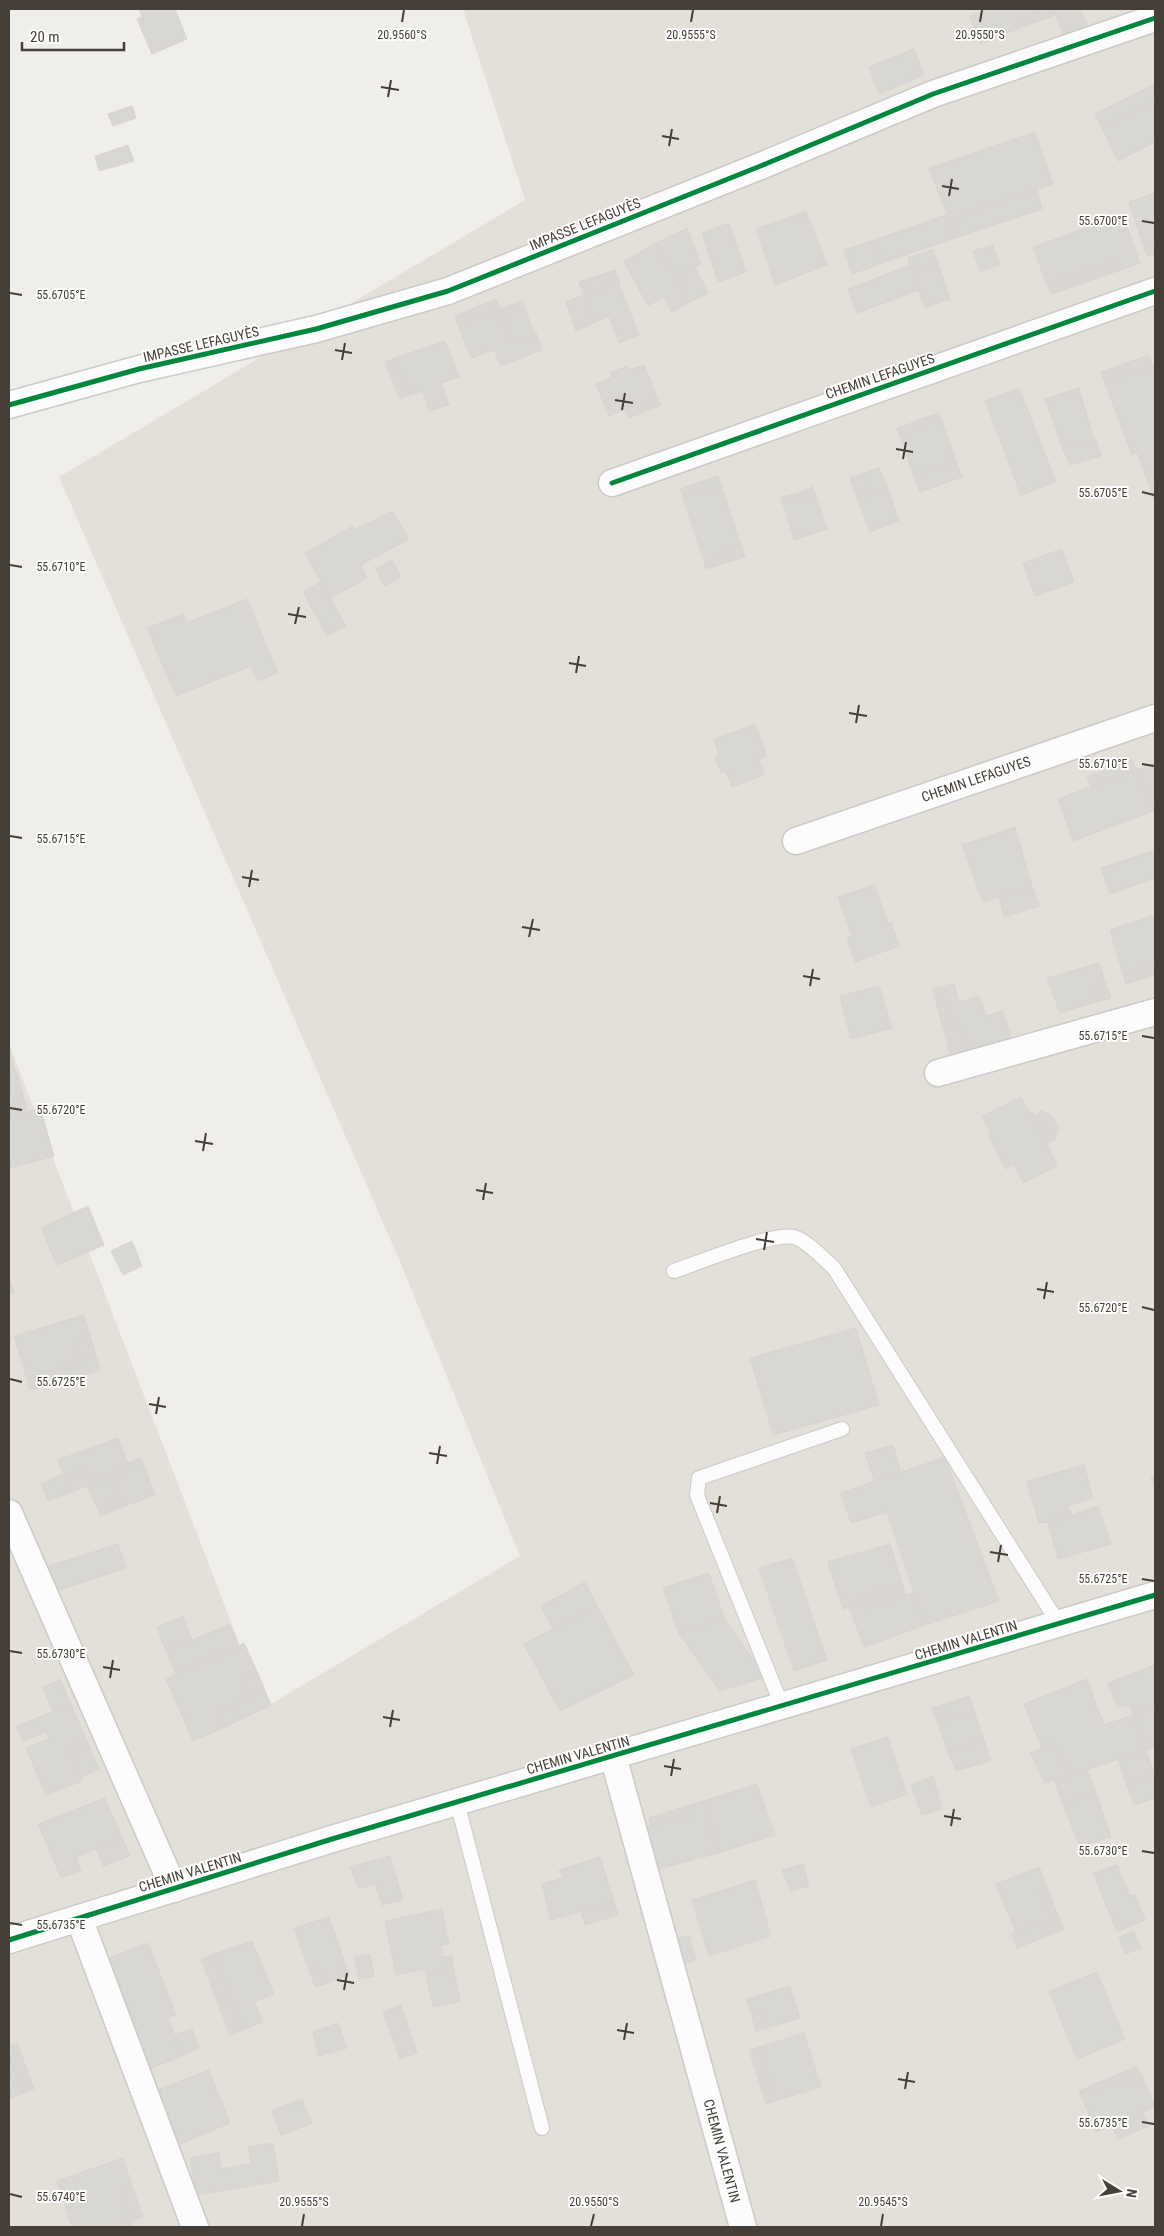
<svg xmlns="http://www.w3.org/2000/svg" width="1164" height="2236" viewBox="0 0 1164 2236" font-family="'Roboto Condensed',sans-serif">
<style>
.residential{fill:#e3dfd9}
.building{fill:#d9d7d3;stroke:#d8d5d1}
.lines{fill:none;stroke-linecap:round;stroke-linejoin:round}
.service-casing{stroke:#cccac7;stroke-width:16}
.minor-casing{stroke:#cccac7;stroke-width:29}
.service{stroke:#fdfcfc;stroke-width:14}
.minor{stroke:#fdfcfc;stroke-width:26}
.cycleway-casing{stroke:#fff;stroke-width:8}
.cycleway{stroke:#00873e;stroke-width:5}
.ticks{fill:none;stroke:#453f37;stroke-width:2}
.labels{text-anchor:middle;stroke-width:4;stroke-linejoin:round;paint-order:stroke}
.street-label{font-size:14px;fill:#453f37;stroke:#fff}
.ticks-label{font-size:12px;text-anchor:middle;fill:#453f37;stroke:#fff;stroke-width:4;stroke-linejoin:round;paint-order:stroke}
</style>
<rect width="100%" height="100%" fill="#f0eeeb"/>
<path class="residential" d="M463,9H1155V2227H9V1044L264,1708L520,1556L401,1264L59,477L525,200Z"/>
<g class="building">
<path d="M139,9H175L187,39L152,54L137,19L142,17Z"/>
<path d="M988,9H1048L1022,19L1025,26L980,44L970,16Z"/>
<path d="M1048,9H1054L1056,15L1025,26L1022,19Z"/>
<path d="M1054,9H1081L1088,28L1064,36Z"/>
<path d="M914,49L924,75L879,94L869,67Z"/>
<path d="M1155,84V102L1102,128L1095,114Z"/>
<path d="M1155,102V142L1118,161L1102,128Z"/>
<path d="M132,106L136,118L113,126L108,114Z"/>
<path d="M1035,132L1053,184L949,220L929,168Z"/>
<path d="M128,145L134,161L99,171L95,156Z"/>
<path d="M1037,190L1042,209L955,238L949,220Z"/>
<path d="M1155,193V241L1143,245L1129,202Z"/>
<path d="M806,211L827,265L775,285L756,229Z"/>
<path d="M946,215L955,238L883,263L874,240Z"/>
<path d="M1123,215L1140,263L1115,272L1112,262L1047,285L1033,247Z"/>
<path d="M729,223L746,272L718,282L702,233Z"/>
<path d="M687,228L701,264L676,277L656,243Z"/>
<path d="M874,240L883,263L852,274L844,250Z"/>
<path d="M1155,241V254L1147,256L1143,245Z"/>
<path d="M656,243L690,302L672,312L663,297L648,306L624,261Z"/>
<path d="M993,245L1000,265L980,271L973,251Z"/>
<path d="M933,249L938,263L912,271L908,258Z"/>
<path d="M1112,262L1115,272L1051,294L1047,285Z"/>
<path d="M938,263L950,299L925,308L912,271Z"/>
<path d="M910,265L919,290L857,313L848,289Z"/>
<path d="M695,267L708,293L690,302L676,277Z"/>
<path d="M615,270L620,281L584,295L579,282Z"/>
<path d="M618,282L639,335L619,343L609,316L594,323L584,295Z"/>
<path d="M584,295L594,323L576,331L566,302Z"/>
<path d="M496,299L500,309L458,325L455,316Z"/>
<path d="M522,301L534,334L512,343L500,309Z"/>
<path d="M500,309L512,343L536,333L542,350L501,366L494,350L471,358L458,325Z"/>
<path d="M445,341L459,377L441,383L449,405L429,411L423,391L409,395L395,358Z"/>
<path d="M1149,355L1153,366L1105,383L1101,372Z"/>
<path d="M395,358L409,395L400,399L385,362Z"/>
<path d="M644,365L657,397L609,416L596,384L612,377L610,373L627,366L629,370Z"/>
<path d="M1153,366L1155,371V486L1150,488L1137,452L1132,455L1105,383Z"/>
<path d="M1019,388L1056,482L1021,495L985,401Z"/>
<path d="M1079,388L1094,440L1063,449L1045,399Z"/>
<path d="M657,397L661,405L629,418L625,409Z"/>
<path d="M939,413L956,461L914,476L900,436L927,426L924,418Z"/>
<path d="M924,418L927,426L900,436L897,429Z"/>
<path d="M1096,439L1101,456L1070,465L1063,449Z"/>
<path d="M956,461L962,477L920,492L914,476Z"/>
<path d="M879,468L888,489L871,496L868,487L855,492L850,478Z"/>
<path d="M718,476L722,488L703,494L702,489L682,495L680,489Z"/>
<path d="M1155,486V503L1150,488Z"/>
<path d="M813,487L816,495L800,501L798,493Z"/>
<path d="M868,487L871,496L888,489L899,521L870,532L855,492Z"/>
<path d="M722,488L741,545L722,551L724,557L705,564L682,495L702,489L703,494Z"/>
<path d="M798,493L800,501L816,495L827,529L794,540L781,497Z"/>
<path d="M392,511L409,539L361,565L367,578L330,598L305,553L353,526L355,530Z"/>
<path d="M741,545L745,557L706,569L705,564L724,557L722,551Z"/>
<path d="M1062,549L1074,582L1035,596L1023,563Z"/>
<path d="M392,560L401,577L384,586L376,569Z"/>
<path d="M321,582L346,626L327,636L303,592Z"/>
<path d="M247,599L278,673L258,681L251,666L176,696L147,628L184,614L187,623Z"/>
<path d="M755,724L767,756L759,760L764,775L732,787L726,771L721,773L715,757L719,755L714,739Z"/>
<path d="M1132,760L1136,770L1091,787L1087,777Z"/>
<path d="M1155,763V810L1153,811L1136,770Z"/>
<path d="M1136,770L1153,811L1073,841L1058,799Z"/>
<path d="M1015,827L1032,886L983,902L962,845Z"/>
<path d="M1155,850V878L1110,894L1101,868Z"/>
<path d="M874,885L888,923L891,922L899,946L855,962L847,938L852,936L838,897Z"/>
<path d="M1032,886L1039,906L1004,917L999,897Z"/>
<path d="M1155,915V964L1123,974L1110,930Z"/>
<path d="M1099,963L1105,982L1090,987L1095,1002L1060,1013L1047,978Z"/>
<path d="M1155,964V975L1126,984L1123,974Z"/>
<path d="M1105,982L1111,998L1095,1002L1090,987Z"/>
<path d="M954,984L959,1002L979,996L986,1016L1003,1011L1012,1040L971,1051L936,988Z"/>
<path d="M879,986L892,1028L851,1039L840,996Z"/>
<path d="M932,988H936L971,1051L951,1057Z"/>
<path d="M11,1056L20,1086L9,1089V1057Z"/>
<path d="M20,1086L28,1112L9,1118V1089Z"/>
<path d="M1021,1097L1030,1113L1032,1111L1034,1116L1057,1166L1023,1183L1014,1165L1006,1169L988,1134L991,1133L982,1116Z"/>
<path d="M40,1108L54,1156L9,1168V1118Z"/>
<path d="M1041,1111L1051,1115L1059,1129L1055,1139L1048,1143L1034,1116Z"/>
<path d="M88,1206L104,1245L57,1265L41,1228Z"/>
<path d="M132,1241L142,1266L123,1275L111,1251Z"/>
<path d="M9,1279L15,1292L9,1295Z"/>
<path d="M84,1315L91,1339L77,1344L82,1363L27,1379L14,1336Z"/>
<path d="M856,1328L879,1405L773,1435L750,1358Z"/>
<path d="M91,1339L100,1370L30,1390L27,1379L82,1363L77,1344Z"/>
<path d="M118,1438L130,1468L92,1484L86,1469L65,1478L58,1460Z"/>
<path d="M893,1445L901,1472L875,1482L865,1453Z"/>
<path d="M945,1457L999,1601L925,1625L887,1512L851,1523L841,1493Z"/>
<path d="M141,1458L155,1495L122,1507L110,1476L130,1468L128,1463Z"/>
<path d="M1084,1465L1093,1498L1068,1506L1071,1516L1048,1523V1522L1039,1523L1027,1481Z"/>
<path d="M86,1469L92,1484L72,1492L66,1477Z"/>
<path d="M63,1474L72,1492L48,1501L41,1484Z"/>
<path d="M110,1476L119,1499L97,1508L87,1485Z"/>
<path d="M1155,1476V1490L1151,1477Z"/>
<path d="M119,1499L122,1507L101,1516L97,1508Z"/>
<path d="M1098,1506L1111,1544L1058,1559L1048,1523Z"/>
<path d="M118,1544L126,1568L54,1592L46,1567Z"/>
<path d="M890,1544L902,1583L861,1597L863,1602L843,1609L828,1562Z"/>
<path d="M792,1558L827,1660L794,1671L759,1568Z"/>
<path d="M709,1573L724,1618L679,1634L663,1588Z"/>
<path d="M585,1582L597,1606L553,1629L541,1606Z"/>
<path d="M902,1583L905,1594L866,1608L861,1597Z"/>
<path d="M914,1592L925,1625L864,1647L849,1607L863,1602L866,1608Z"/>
<path d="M597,1606L634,1675L560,1711L524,1644Z"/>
<path d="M183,1616L192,1640L166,1651L157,1627Z"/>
<path d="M724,1618L766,1677L720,1691L679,1634Z"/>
<path d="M230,1624L238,1646L176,1674L166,1651Z"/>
<path d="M244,1643L256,1669L241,1676L251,1698L219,1712L225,1727L193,1741L166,1679Z"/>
<path d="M1155,1665V1708L1133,1715L1130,1705L1117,1707L1108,1683Z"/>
<path d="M256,1669L271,1705L225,1727L219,1712L251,1698L241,1676Z"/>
<path d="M1087,1679L1104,1725L1133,1715L1146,1750L1068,1776L1055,1744L1042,1749L1024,1704Z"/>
<path d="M61,1680L71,1705L53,1712L43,1687Z"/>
<path d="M969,1696L974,1711L938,1723L932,1708Z"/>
<path d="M71,1705L86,1739L69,1747L82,1781L46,1795L26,1748L49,1739L46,1732L23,1741L16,1726Z"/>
<path d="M1155,1708V1747L1146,1750L1133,1715Z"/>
<path d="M974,1711L984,1740L948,1752L938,1723Z"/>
<path d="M888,1737L907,1794L871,1807L851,1749Z"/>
<path d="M86,1739L99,1769L81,1777L69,1747Z"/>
<path d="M984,1740L991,1761L956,1771L948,1752Z"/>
<path d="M1055,1744L1068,1776L1045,1783L1030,1753Z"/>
<path d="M1146,1750L1154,1773L1126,1783L1118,1760Z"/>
<path d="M1087,1769L1096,1793L1063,1804L1054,1780Z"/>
<path d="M1154,1773L1155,1798L1134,1805L1126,1783Z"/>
<path d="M933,1776L942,1809L922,1815L911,1785Z"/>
<path d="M757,1784L775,1835L718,1853L704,1801Z"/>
<path d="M1096,1793L1111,1837L1080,1847L1063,1804Z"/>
<path d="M105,1798L122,1838L76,1857L81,1871L61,1878L38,1824Z"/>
<path d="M704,1801L718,1853L647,1872L636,1830L689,1816L686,1806Z"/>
<path d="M686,1806L689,1816L651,1826L649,1818Z"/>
<path d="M122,1838L130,1856L103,1866L96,1849Z"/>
<path d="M390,1856L403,1900L382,1905L375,1884L359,1889L350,1867Z"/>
<path d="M600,1857L614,1902L551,1920L542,1884L563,1878L559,1870Z"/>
<path d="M803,1864L809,1886L791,1891L782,1870Z"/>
<path d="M1117,1865L1130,1896L1135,1895L1145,1920L1117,1932L1093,1873Z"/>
<path d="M1039,1867L1046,1885L1040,1888L1052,1919L1016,1933L996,1884Z"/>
<path d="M755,1880L771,1936L709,1956L692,1900Z"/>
<path d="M1046,1885L1058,1916L1052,1919L1040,1888Z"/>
<path d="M614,1902L618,1915L585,1925L581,1912Z"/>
<path d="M442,1909L449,1944L441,1945L443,1957L452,1956L453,1966L426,1975L425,1969L396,1975L385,1921Z"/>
<path d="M1058,1916L1064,1929L1017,1948L1012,1934Z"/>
<path d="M329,1917L349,1974L325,1984L317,1961L307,1964L294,1928Z"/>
<path d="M1134,1931L1141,1948L1125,1954L1119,1937Z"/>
<path d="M689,1936L696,1960L678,1966L671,1940Z"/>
<path d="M252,1941L274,1994L254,2002L263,2022L242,2030L214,1954Z"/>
<path d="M148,1943L176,2015L168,2017L182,2056L149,2069L107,1959Z"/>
<path d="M214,1954L242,2030L230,2035L201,1959Z"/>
<path d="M370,1954L374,1976L359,1979L354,1958Z"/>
<path d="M317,1961L325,1984L315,1987L307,1964Z"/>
<path d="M453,1966L460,2001L433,2007L426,1975Z"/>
<path d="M1097,1972L1125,2039L1077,2059L1049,1991Z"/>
<path d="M790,1986L800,2018L766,2028L762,2013L752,2016L746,1999Z"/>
<path d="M401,2005L417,2053L400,2059L383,2012Z"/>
<path d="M762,2013L766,2028L756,2031L752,2016Z"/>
<path d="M338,2023L347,2048L319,2056L313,2032Z"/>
<path d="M192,2029L199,2048L182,2056L174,2035Z"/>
<path d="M804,2033L821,2087L775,2101L759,2047Z"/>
<path d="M17,2043L34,2089L24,2093L9,2057V2046Z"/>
<path d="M759,2047L775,2101L766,2104L749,2050Z"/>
<path d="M9,2057L24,2093L9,2099Z"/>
<path d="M1137,2066L1142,2076L1080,2093L1079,2091Z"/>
<path d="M209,2070L230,2123L178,2145L157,2090Z"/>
<path d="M1142,2076L1155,2107L1096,2132L1080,2093Z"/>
<path d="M302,2099L312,2123L281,2135L272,2110Z"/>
<path d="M1143,2113L1149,2126L1118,2139L1112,2126Z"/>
<path d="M273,2143L279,2181L196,2195L190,2158L219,2152L221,2169L251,2164L248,2147Z"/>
<path d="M123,2158L132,2186L121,2190L132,2221L112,2227H72L57,2181Z"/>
<path d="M132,2186L143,2217L132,2221L121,2190Z"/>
<path d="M131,2221L133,2227H112Z"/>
</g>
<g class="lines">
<defs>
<g id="service">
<path d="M674,1271C698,1263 773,1232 794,1237C806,1240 825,1260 834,1268L1059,1624"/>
<path d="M782,1706L697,1495L699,1478L842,1429"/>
<path d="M457,1802L542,2128"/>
</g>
<g id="minor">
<path d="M9,405L139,369L316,329L448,291L763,165L933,94L1155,18"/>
<path d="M612,483L1155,291"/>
<path d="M796,841L1155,718"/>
<path d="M938,1073L1155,1012"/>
<path d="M9,1513L174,1889"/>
<path d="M613,1756L743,2227"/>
<path d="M79,1918L195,2227"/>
<path d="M9,1940L332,1839L1155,1595"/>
</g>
</defs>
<use href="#service" class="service-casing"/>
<use href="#minor" class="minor-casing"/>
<use href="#service" class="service"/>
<use href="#minor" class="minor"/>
<defs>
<g id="cycleway">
<path d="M9,405L139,369L316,329L448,291L763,165L933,94L1155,18"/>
<path d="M612,483L1155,291"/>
<path d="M9,1940L332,1839L1155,1595"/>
</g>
</defs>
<use href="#cycleway" class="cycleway-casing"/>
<use href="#cycleway" class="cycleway"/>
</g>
<path class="ticks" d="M402,22L404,10M691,22L693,10M980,22L982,10M381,87L399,90M388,97L391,80M662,136L679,139M669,146L672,129M942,186L959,189M949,196L952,179M1142,221L1154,223M10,293L22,295M335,350L352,353M342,360L345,343M615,400L633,403M622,410L625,393M896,449L913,452M903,459L906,442M1142,492L1154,495M10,565L22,567M288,614L306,617M295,624L299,607M569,663L586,666M576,673L579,656M849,713L867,716M856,723L859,705M1142,764L1154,766M10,836L22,838M242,877L259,880M249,887L252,870M522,927L540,930M529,937L533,919M803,976L820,979M810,986L813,969M1142,1036L1154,1038M10,1108L22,1110M195,1141L213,1144M203,1151L206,1133M476,1190L493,1193M483,1200L486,1183M756,1239L774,1242M764,1250L767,1232M1037,1289L1054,1292M1044,1299L1047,1282M1142,1307L1154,1310M10,1379L22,1382M149,1404L166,1407M156,1414L159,1397M429,1453L447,1456M437,1464L440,1446M710,1503L727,1506M717,1513L720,1496M990,1552L1008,1555M998,1562L1001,1545M1142,1579L1154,1581M10,1651L22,1653M103,1667L120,1670M110,1678L113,1660M383,1717L400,1720M390,1727L393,1710M664,1766L681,1769M671,1776L674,1759M944,1816L961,1819M951,1826L954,1809M1142,1851L1154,1853M10,1923L22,1925M337,1980L354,1983M344,1990L347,1973M617,2030L634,2033M624,2040L627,2023M898,2079L915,2082M905,2089L908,2072M1142,2122L1154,2124M10,2194L22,2197M302,2226L304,2214M591,2226L594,2214M881,2226L883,2214"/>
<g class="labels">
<g class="street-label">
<text transform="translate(585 224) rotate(-22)" y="5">IMPASSE LEFAGUYÈS</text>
<text transform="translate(201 344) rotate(-13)" y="5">IMPASSE LEFAGUYÈS</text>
<text transform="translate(880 376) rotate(-19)" y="5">CHEMIN LEFAGUYES</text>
<text transform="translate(976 779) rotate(-19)" y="5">CHEMIN LEFAGUYES</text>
<text transform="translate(966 1640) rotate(-17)" y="5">CHEMIN VALENTIN</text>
<text transform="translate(578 1755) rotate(-16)" y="5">CHEMIN VALENTIN</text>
<text transform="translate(190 1872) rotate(-17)" y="5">CHEMIN VALENTIN</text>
<text transform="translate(722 2151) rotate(75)" y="5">CHEMIN VALENTIN</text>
</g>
</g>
<g class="ticks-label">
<text x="402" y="39">20.9560°S</text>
<text x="691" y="39">20.9555°S</text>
<text x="980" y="39">20.9550°S</text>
<text x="1103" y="225">55.6700°E</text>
<text x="61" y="299">55.6705°E</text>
<text x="1103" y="497">55.6705°E</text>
<text x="61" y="571">55.6710°E</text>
<text x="1103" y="768">55.6710°E</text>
<text x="61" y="843">55.6715°E</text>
<text x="1103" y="1040">55.6715°E</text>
<text x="61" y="1114">55.6720°E</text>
<text x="1103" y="1312">55.6720°E</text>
<text x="61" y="1386">55.6725°E</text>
<text x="1103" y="1583">55.6725°E</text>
<text x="61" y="1658">55.6730°E</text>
<text x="1103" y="1855">55.6730°E</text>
<text x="61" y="1929">55.6735°E</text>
<text x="1103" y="2127">55.6735°E</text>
<text x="61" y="2201">55.6740°E</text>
<text x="304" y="2206">20.9555°S</text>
<text x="594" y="2206">20.9550°S</text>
<text x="883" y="2206">20.9545°S</text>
</g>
<rect width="1164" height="2236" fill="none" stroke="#453f37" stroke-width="20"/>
<g transform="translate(1119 2191) rotate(100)" stroke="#ffffff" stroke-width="4" paint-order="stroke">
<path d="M0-4L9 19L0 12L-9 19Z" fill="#453f37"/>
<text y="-8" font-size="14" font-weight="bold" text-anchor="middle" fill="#453f37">N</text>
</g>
<path d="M22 42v8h102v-8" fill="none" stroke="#453f37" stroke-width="2.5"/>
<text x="30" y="42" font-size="15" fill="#453f37" stroke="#ffffff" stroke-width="4" paint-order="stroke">20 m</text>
</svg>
